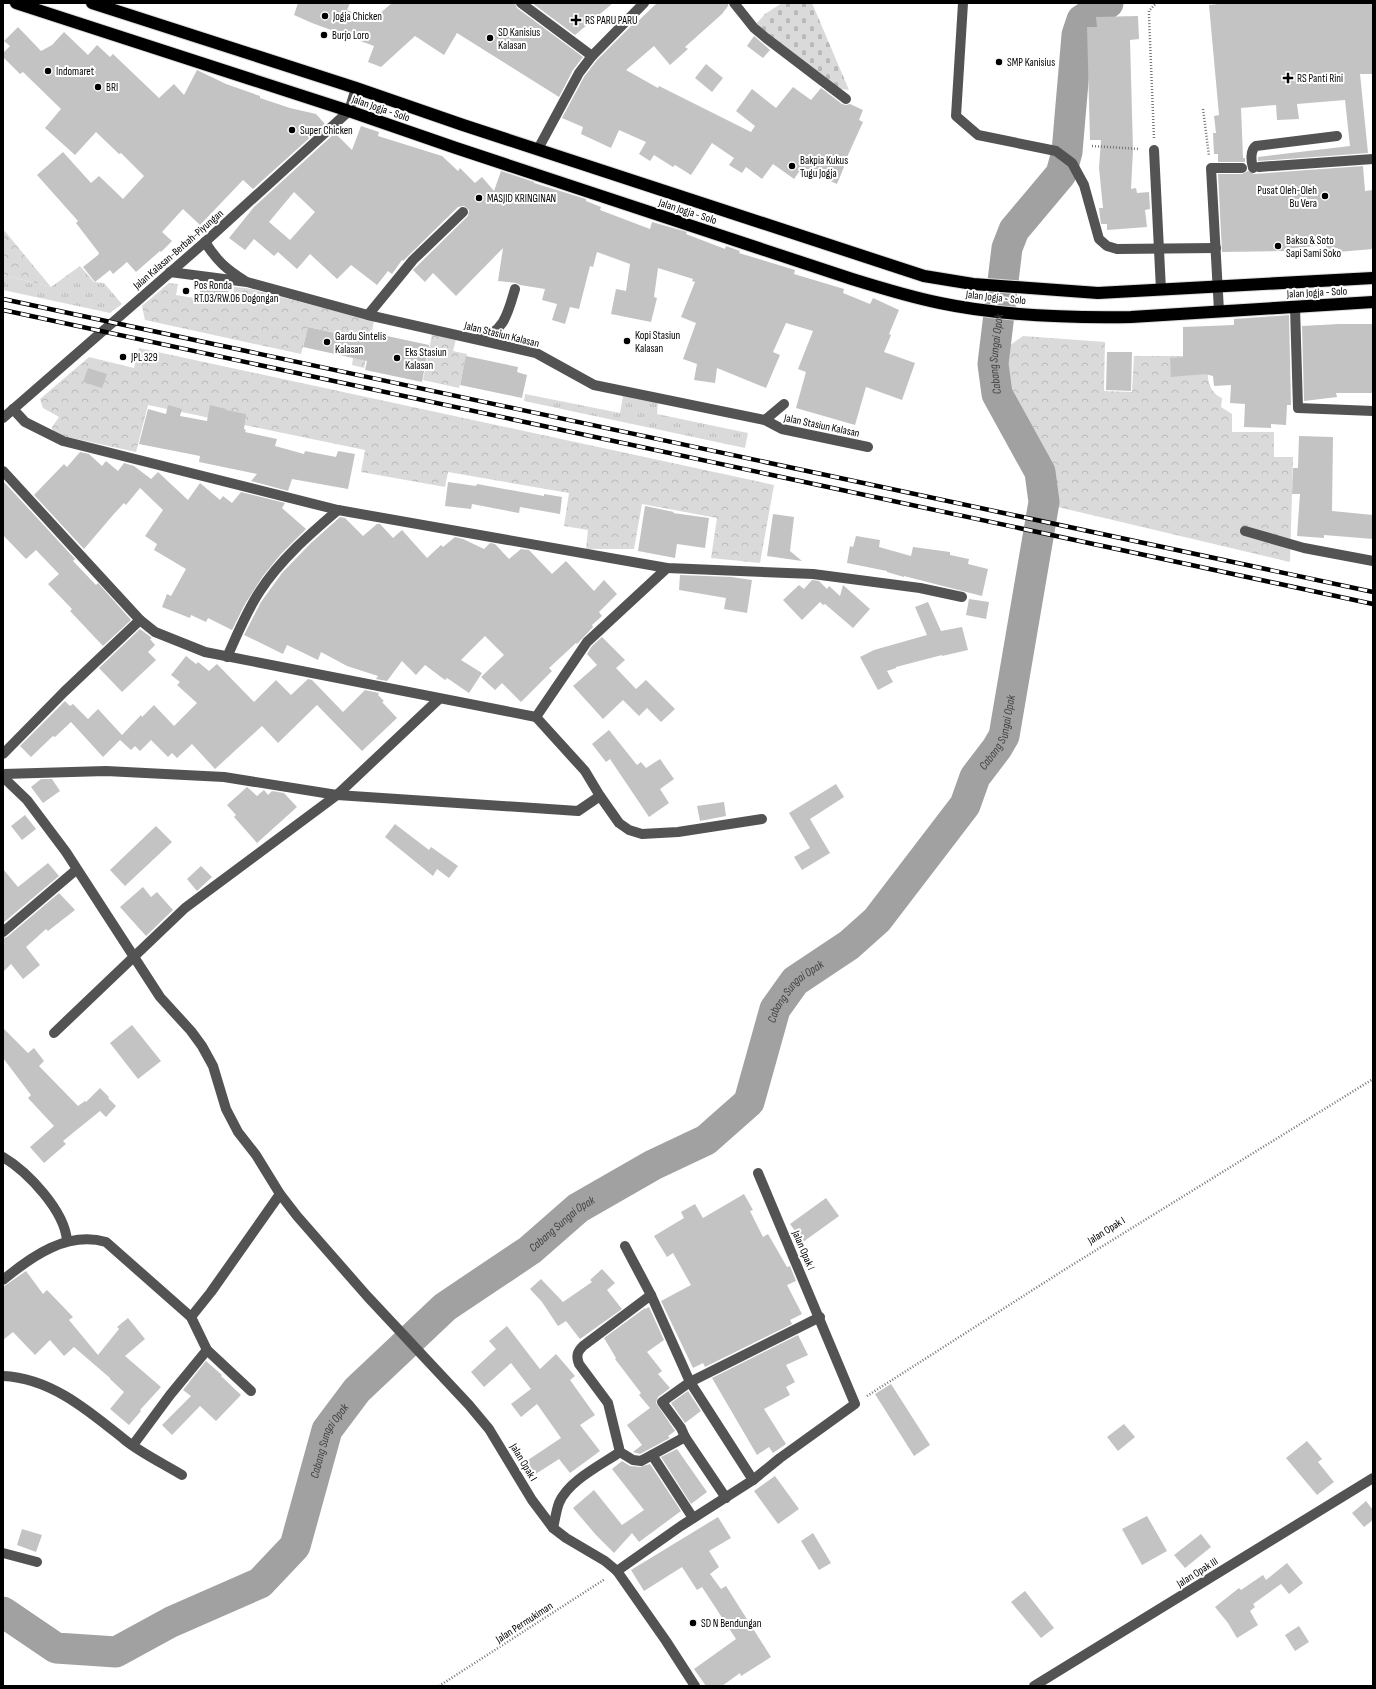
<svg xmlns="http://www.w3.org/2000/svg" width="1376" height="1689" viewBox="0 0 1376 1689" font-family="'Sofia Sans Condensed',sans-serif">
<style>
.grass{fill:url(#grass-tufts)}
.forest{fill:url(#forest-crowns)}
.cemetery{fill:url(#cemetery-stones)}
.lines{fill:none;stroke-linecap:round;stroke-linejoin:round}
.river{stroke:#a1a1a1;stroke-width:31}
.building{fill:#c3c3c3;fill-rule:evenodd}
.highway-casing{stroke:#dbdbdb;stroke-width:14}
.path{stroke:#757575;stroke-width:2.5;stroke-dasharray:1 2;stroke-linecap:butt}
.minor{stroke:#535353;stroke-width:10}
.highway{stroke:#000;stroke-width:12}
.rail-casing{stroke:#000;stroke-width:4.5}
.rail{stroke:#fff;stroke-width:3;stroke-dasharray:9;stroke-linecap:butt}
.poi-dot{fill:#000;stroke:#fff;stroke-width:1.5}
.labels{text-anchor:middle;stroke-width:4;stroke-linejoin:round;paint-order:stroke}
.poi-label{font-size:11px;fill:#000;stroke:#fff;text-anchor:start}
.street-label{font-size:11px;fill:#000;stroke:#fff}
.water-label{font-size:12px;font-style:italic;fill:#424242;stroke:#fff}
</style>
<defs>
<pattern id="grass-tufts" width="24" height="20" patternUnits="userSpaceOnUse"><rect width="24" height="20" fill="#dadada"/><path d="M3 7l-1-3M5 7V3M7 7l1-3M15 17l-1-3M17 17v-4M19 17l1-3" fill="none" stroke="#b9b9b9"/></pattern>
<pattern id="forest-crowns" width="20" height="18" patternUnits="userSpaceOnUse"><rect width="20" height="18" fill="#dadada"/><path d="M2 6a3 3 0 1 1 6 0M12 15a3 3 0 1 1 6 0" fill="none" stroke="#b9b9b9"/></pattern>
<pattern id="cemetery-stones" width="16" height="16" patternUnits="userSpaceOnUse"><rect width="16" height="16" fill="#dadada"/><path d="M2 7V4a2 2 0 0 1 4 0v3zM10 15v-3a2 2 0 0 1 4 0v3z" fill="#b9b9b9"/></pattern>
</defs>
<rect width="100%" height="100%" fill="#fff"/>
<g class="grass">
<path d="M80,266L94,282L104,283L122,304L110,313L3,290V275L51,287Z"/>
<path d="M525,394L620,413L623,396L658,402L657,414L748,433L745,448L524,401Z"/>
</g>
<g class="forest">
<path d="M3,229L51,287L3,275Z"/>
<path d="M169,283L178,284L176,295L232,304L234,287L246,288L374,321L364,368L352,365L353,358L350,336L308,327L301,354L145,320L142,306Z"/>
<path d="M432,334L456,339L453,351L467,354L459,388L423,380Z"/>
<path d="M1023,336L1105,342L1104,391L1132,392L1134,356H1207C1208,371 1205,391 1222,398L1221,407L1232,414V432H1274V457H1293L1290,562L1041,503L1035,499L1032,492L1031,467L1014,420L1004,375L1001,374L999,366V353Z"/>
<path d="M139,348L774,485L760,563L711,558L717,518L642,504L634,549H586L588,530L564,526L569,493L448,472L445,487L361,472L365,450L148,405L136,452L54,434L52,427L59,417L43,408L40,399L89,357L134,368Z"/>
</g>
<path class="cemetery" d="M782,3H812L849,90L841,89L809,67L758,26L757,23L765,14Z"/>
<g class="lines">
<path class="river" id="s1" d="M3,1612L56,1648L116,1652L171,1622L260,1583L295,1546L327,1430L357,1390L445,1307L530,1250L578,1208L653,1165L706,1140L749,1102L775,1009L795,981L849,945L877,920L965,805L975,777L997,748L1004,736L1044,502L1040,472L997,394L993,364L1007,248L1014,230L1061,174L1067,152L1077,35L1082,20L1108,3"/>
</g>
<g class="building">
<path d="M298,3H350L347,10L372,20L392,3H515L517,8L583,57L573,70L559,97L457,33L444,55L415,36L381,67L368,62L374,46L312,23L294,15Z"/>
<path d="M532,3H613L575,35Z"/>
<path d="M657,3H728V6L722,14L685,47L688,49L670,65L654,46L626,70L658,88L659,86L751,132L755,126L736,111L752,89L776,108L793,87L811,100L821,88L842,104L846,105L850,104L863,110L859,120L863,122L843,166L844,167L837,184L801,169L794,179L773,164L762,179L746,167L742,173L729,165L734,158L712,143L691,175L675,165L673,167L654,155L650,161L639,154L646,142L619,130L611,148L581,134L583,127L562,118L584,77L597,60L633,24L634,25Z"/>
<path d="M1227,3H1373V74H1360L1368,153L1258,161V157L1350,146L1345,100L1297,104L1299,119L1277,120L1276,105L1241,108L1243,158H1245V162H1218V154H1214L1213,133H1216L1214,116L1219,115L1209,5Z"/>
<path d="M1138,16L1139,39L1130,40L1133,150L1131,189L1136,188L1137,193L1149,192L1150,209L1145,210L1147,227L1107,230V224H1101L1100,217L1099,208H1103L1099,168L1101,140H1090L1087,27H1097L1096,17Z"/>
<path d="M18,27L41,51L52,45L64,32L88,55L97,45L110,57L113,54L159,98L174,84L184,95L197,70L226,84L260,96V98L290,108L316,114L325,124L253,189L243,180L200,225L183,209L162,232L172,241L161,252L160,251L136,272L127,262L113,274L110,270L95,282L83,267L98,255L99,253L76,223L78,221L37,175L63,152L91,183L99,176L123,199L144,176L121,153L119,154L96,132L75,155L45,128L61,109L23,72L20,74L3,57V53L10,46L4,41Z"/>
<path d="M754,36L770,50L763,58L747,46Z"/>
<path d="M706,64L723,78L712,92L695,78Z"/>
<path d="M361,126L379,132L378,136L442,156L458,171L460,168L475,183L482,177L494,191L501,171L534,182V183L586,199V201L601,207L600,210L650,229L652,222L687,232L686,234L725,249L726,246L740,251L739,253L795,270L794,274L844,289L843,293L870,304L873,298L899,310L889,334L891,335L884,352L915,363L902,400L866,387L855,425L796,408L806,372L798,369L813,331L786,323L773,352L780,355L766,388L717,368L715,383L694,380L697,364L683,359L696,323L681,317L695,282L692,281L693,279L658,268L654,297L657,298L651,322L611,314L616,289L626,291L630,264L597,252L593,267L590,266L579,309L570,307L565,324L552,320L557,304L542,300L545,289L520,285L516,283L498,281L503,248L456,296L433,273L425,282L413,270L468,216L469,210L464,206L458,207L403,261L402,260L392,274L388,271L377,285L351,265L337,279L310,254L297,269L278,252L274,256L254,239L245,250L229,238L254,207L335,133L352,150ZM294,192L315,212L290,240L269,222Z"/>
<path d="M1363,166L1365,191L1373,190V249L1338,252V248L1326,249V245L1284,249V251L1222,252L1218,174H1242L1248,171L1254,174Z"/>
<path d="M201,284L229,288L227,302L199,298Z"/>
<path d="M1289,315L1291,405H1287L1286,425L1271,424V428L1244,427L1245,404L1230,403L1231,385L1214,386L1213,376L1204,374L1171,377L1170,358L1183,357V327L1234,325V319Z"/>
<path d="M1339,324H1373V393H1336L1337,397L1304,401L1302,326Z"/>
<path d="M308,327L371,341L373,333L429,345L422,382L365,370L367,361L303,347Z"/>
<path d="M1107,352H1132L1131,391L1106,390Z"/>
<path d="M466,356L518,367L517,372L527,375L522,398L460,385Z"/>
<path d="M88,368L107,374L102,388L83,382Z"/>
<path d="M168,405L182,409L180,416L207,421L210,405L226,409V410L246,414L244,429L246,430L245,432L277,439L275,446L304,454L305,451L336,457L338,451L355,454L348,489L292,479L288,491L251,481L257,474L199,462L200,456L139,444L148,409L166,414Z"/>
<path d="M1299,436L1333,437L1332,511L1373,515V539L1324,535V538L1297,536L1300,494H1292L1293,468H1298Z"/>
<path d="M80,452L89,454L102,466L106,461L118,471L124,463L134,466L151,479L158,472L188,500L200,483L220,500L223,496L232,503L241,492L285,503L282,508L306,529L281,554L263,576L245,604L232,630L208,618L206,622L191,615L190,618L162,607L167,594L171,596L186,569L154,550L157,544L145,536L163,510L140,488L126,505L124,503L113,515L84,549L34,495L64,464L67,467Z"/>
<path d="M3,481L75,559L73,561L96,585L98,583L131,620L103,646L70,611L72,609L48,584L59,574L36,550L26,559L3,535Z"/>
<path d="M448,482L476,486L477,484L544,496V494L562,497L560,514L520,507L519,513L472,504L471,509L445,506Z"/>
<path d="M645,506L674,512L673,513L709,518L705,548L677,544L675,558L638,551Z"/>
<path d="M773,514L794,517L790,551L802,561L767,556Z"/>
<path d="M340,517L345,518L363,536L377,524H380L393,538L402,530L427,558L441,545L443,547L455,537L463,539L484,549L490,543L495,544L509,559L521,549L529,550L552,574L566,561L594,591L604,580L617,594L599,612L602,616L592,625L593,627L577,644L576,643L549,668L552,671L521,702L502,683L495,690L481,677L504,655L485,636L461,660L482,673L469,693L447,678L445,680L425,665L416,675L402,661L387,681L376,679L378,676L347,666L321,652L318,660L287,645L283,654L244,635L261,602L282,573L311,543Z"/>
<path d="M856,536L880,540L879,547L911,556L913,547L950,552V555L969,559L968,564L988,569L982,596L904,576V577L887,572V571L847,563L850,546L853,547Z"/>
<path d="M680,575L731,577L752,580L747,613L724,609L726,598L679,590Z"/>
<path d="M812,580L819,581L827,589L829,586L840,596L843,585L870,609L853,628L825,604L823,605L820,602L802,620L783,600L799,585L804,589Z"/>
<path d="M969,599L989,602L986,619L966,615Z"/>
<path d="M928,602L941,631L962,627L968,650L942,656V655L896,667V668L887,671L893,682L878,690L860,657L874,650L927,635L915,607Z"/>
<path d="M140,629L152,638L150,639L155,645L148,652L156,660L122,692L99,668Z"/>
<path d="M602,637L625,660L616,668L636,689L646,680L675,709L661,722L647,708L639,716L623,700L603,719L573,686L597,665L587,654L592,646Z"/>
<path d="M186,656L196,664L198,662L209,671L217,664L254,702L276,680L291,695L308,679L312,680L343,712L365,690L379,693L378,695L384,701L382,702L397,718L362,751L317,705L278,743L262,726L215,769L192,744L177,758L172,753L168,757L151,740L140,751L135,746L131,750L120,740L103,757L71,722L55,737L53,736L31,757L20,746L65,701L70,706L73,704L88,719L98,709L122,735L141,715L142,717L154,705L174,726L197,703L177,685L180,682L171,675Z"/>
<path d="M609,730L637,765L641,762L646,768L660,759L674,779L660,789L669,803L649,817L610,759L606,762L592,744Z"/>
<path d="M41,779H52L60,791L43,803L31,787Z"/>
<path d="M836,784L844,797L810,819L830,853L802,870L794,857L810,848L789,813Z"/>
<path d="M247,787L257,796L264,790L268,795L272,791L284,793L297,807L257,843L234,817L236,815L227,805Z"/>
<path d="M724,802L726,816L700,821L697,806Z"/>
<path d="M25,815L36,829L22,840L11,826Z"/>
<path d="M395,824L429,850L431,847L458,866L449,878L437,869L433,876L385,837Z"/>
<path d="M156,826L172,842L125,886L110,870Z"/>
<path d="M48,863L59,876L3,923V869L18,887Z"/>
<path d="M201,866L212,877L197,891L187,879Z"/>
<path d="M143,887L151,897L157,892L173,910L146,936L120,907Z"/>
<path d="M59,893L75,910L48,931L46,929L26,947L40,965L23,979L11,964L3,972V938L7,937Z"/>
<path d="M132,1025L161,1061L138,1079L110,1043Z"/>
<path d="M3,1028L28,1053L34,1048L44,1061L39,1066L78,1106L85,1101L86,1102L100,1088L109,1097L108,1098L116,1106L106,1117L100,1111L63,1141L66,1144L44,1163L30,1147L54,1126L28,1098L31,1095L3,1058Z"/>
<path d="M744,1194L753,1210L750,1211L763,1237L768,1234L787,1267L790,1266L796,1281L787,1285L802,1314L790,1320L792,1324L705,1367L703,1363L693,1368L661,1301L691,1285L673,1253L667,1257L654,1236L684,1218L681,1212L695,1204L703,1218Z"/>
<path d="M826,1198L839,1216L803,1242L790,1224Z"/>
<path d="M602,1269L615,1283L607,1290L622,1309L580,1339L566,1321L558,1326L542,1302L530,1289L541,1279L563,1302L592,1282L590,1280Z"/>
<path d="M26,1271L43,1294L47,1290L73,1317L69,1320L98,1355L119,1329L117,1327L128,1318L145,1339L125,1356L161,1387L140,1410L141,1411L129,1425L110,1409L124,1392L110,1379V1378L74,1347L64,1356L50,1340L35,1355L13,1332L3,1340V1287Z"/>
<path d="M649,1307L664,1340L647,1352L662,1371L658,1374L670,1388L658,1397L656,1403L675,1431L668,1436L670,1438L640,1454L633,1452L642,1445L627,1425L650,1408L639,1395L641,1393L615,1359L616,1358L604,1338L645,1308V1309Z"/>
<path d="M507,1326L540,1369L556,1354L575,1376L570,1380L595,1415L580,1425L600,1451L570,1473L559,1459L531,1477L522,1464L561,1438L537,1404L521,1417L511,1404L531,1389L511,1363L484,1387L471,1372L496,1349L489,1341Z"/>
<path d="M798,1335L808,1355L786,1365L795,1382L786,1387L790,1395L764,1409L786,1444L773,1453L769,1447L757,1455L712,1378Z"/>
<path d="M206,1361L222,1375L221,1376L241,1395L216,1421L200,1406L172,1435L162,1425L191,1396L183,1390Z"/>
<path d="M891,1384L930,1445L914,1456L875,1394Z"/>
<path d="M688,1391L701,1411L685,1423L671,1403Z"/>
<path d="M1124,1424L1135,1437L1118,1451L1107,1437Z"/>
<path d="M1307,1441L1322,1459L1318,1462L1334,1482L1317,1495L1286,1458Z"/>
<path d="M677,1449L707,1492L691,1504L661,1457Z"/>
<path d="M622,1461L630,1466L640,1467L650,1464L681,1511L639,1542L632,1533L614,1553L596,1535L573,1508L594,1490L622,1525L644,1510L612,1469Z"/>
<path d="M775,1476L799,1509L778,1524L754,1491Z"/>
<path d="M1366,1501L1373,1510V1520L1364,1527L1352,1513Z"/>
<path d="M1147,1516L1167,1551L1142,1565L1122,1529Z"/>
<path d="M718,1517L731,1538L709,1551L719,1567L710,1574L721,1589L726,1586L771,1657L741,1676L740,1673L722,1686H706L694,1669L736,1639L702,1587L697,1590L682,1567L644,1591L631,1570Z"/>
<path d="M22,1529L42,1535L36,1552L17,1545Z"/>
<path d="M813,1533L831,1563L819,1570L801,1541Z"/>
<path d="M1201,1534L1211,1547L1185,1568L1174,1555Z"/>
<path d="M1287,1563L1303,1583L1289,1594L1281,1584L1253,1604L1255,1607L1250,1611L1258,1625L1237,1638L1228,1623L1215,1607L1239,1588L1241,1590L1263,1575L1266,1580Z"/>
<path d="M1025,1591L1054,1628L1041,1638L1011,1602Z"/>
<path d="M1299,1626L1309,1642L1295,1651L1285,1635Z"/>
</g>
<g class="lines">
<defs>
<g id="highway">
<path d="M16,3L349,111L456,148L852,279C881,288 910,297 940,303C1001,316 1068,318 1131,317L1373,302"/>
<path d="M92,3L356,88L463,125L924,276L973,284L1098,293L1373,278"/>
</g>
</defs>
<use href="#highway" class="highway-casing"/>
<g class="path">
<path d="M1203,109L1209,156"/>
<path d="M1154,138L1149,16V11L1156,3"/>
<path d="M1092,146L1140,149"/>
<path d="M867,1396L1064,1270L1373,1079"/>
<path d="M439,1686L605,1579"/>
</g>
<g class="minor">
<path d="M521,3L592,56"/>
<path d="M734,3L754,28L766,38L846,99"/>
<path d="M963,3L956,116L978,135L1056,151L1072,163L1084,185L1099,239L1107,246L1117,249L1216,248"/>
<path d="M538,149L579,73L592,56L644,3"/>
<path d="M1154,150L1161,290"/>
<path d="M1259,167L1373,159"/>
<path d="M1253,168C1251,161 1250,150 1256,146L1337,136"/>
<path d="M205,242C217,261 226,269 245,281"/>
<path d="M170,272L247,282L368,315L536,353L594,385L765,420L782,429L868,447"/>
<path d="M1295,307L1298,408L1373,411"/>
<path d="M1219,311L1211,168H1242"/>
<path d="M368,315L413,260L463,212"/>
<path d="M478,339C504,333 508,313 515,289"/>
<path d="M13,409L25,422L63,441L338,510L667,568L813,574L920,588L962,597"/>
<path d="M3,418L205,242L349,111L356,88"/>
<path d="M765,420L784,404"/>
<path d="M3,471L140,620L155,632L205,652L536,717L585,771L600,796L619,823L629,830L642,834L678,832L762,819"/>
<path d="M1245,531L1304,548L1373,561"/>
<path d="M227,657C237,635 246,612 260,591C280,560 310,534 338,510"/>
<path d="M536,717L587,642L667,568"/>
<path d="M3,754L64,692L140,620"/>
<path d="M3,774L106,771L224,777L337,795L578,811L600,796"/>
<path d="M3,777L27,800L66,852L160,997L191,1031L202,1046L213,1066L226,1109L238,1132L256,1155L280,1194L297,1216L367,1296L469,1405L489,1429L532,1500L553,1528L566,1538L605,1561L617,1571L666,1641L695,1686"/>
<path d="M3,932L76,870"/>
<path d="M54,1033L185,908L337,795L439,699"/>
<path d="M3,1157C28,1172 65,1211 67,1241"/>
<path d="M625,1246L651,1295L690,1382L753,1480"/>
<path d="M3,1280C32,1256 67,1231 106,1242L191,1317L207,1350L251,1391"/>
<path d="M651,1295L583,1346C577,1352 576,1356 579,1364L608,1403L620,1452L633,1460L641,1461L685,1437L726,1498"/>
<path d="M191,1317L211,1292L280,1194"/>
<path d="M3,1376C51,1378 89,1411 125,1440C141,1453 164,1464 182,1475"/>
<path d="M685,1437L681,1428L662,1402L690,1382L820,1317"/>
<path d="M133,1445L170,1395L207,1350"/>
<path d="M652,1455L693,1518"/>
<path d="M553,1528C555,1520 556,1511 559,1503C568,1481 601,1465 620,1452"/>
<path d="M3,1553L37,1562"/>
<path d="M617,1571L681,1526L753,1480L780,1458L855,1404L758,1173"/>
<path d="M1034,1686L1373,1478"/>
</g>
<use href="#highway" class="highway"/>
<defs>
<g id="rail">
<path d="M3,299L1373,592"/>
<path d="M3,310L1373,604"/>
</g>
</defs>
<use href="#rail" class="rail-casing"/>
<use href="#rail" class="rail"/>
</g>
<g class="poi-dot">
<circle cx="325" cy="16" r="4"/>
<path d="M574 14h4v4h4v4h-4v4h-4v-4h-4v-4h4z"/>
<circle cx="324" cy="35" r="4"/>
<circle cx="490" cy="38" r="4"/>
<circle cx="999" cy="62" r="4"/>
<circle cx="48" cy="71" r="4"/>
<path d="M1286 72h4v4h4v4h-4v4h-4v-4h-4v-4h4z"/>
<circle cx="98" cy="87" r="4"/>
<circle cx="292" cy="130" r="4"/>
<circle cx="792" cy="166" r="4"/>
<circle cx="1325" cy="196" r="4"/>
<circle cx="479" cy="198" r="4"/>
<circle cx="1278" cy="246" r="4"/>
<circle cx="186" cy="291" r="4"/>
<circle cx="627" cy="341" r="4"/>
<circle cx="327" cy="342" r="4"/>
<circle cx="123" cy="357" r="4"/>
<circle cx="397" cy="358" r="4"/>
<circle cx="693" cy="1623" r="4"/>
</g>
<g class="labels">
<g class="poi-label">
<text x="333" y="20">Jogja Chicken</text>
<text x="585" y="24">RS PARU PARU</text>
<text x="498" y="36">SD Kanisius<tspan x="498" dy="13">Kalasan</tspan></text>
<text x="332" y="39">Burjo Loro</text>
<text x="1007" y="66">SMP Kanisius</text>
<text x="56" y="75">Indomaret</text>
<text x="1297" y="82">RS Panti Rini</text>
<text x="106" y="91">BRI</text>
<text x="300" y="134">Super Chicken</text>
<text x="800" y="164">Bakpia Kukus<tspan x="800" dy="13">Tugu Jogja</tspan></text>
<text x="1317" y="194" text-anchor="end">Pusat Oleh-Oleh<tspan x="1317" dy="13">Bu Vera</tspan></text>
<text x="487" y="202">MASJID KRINGINAN</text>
<text x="1286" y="244">Bakso &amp; Soto<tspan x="1286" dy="13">Sapi Sami Soko</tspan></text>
<text x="194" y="289">Pos Ronda<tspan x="194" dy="13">RT.03/RW.06 Dogongan</tspan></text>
<text x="635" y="339">Kopi Stasiun<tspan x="635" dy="13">Kalasan</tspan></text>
<text x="335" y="340">Gardu Sintelis<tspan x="335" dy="13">Kalasan</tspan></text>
<text x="405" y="356">Eks Stasiun<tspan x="405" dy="13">Kalasan</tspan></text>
<text x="131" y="361">JPL 329</text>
<text x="701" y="1627">SD N Bendungan</text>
</g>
<g class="street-label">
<text transform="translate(381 108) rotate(19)" y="4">Jalan Jogja - Solo</text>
<text transform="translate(688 211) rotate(18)" y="4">Jalan Jogja - Solo</text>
<text transform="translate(178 249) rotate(-41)" y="4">Jalan Kalasan-Berbah-Piyungan</text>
<text transform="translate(1317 292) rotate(-3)" y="4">Jalan Jogja - Solo</text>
<text transform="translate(996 297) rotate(6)" y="4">Jalan Jogja - Solo</text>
<text transform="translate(502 334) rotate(14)" y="4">Jalan Stasiun Kalasan</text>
<text transform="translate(822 425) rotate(12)" y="4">Jalan Stasiun Kalasan</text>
<text transform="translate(1106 1230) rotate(-32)" y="4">Jalan Opak I</text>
<text transform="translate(804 1250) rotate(67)" y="4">Jalan Opak I</text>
<text transform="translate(524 1462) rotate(59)" y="4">Jalan Opak I</text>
<text transform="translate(1197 1572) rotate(-32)" y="4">Jalan Opak III</text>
<text transform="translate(524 1622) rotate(-33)" y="4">Jalan Permukiman</text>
</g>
<g class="water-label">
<text dy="4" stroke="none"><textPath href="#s1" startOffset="1850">Cabang Sungai Opak</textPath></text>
<text dy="4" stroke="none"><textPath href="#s1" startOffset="1454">Cabang Sungai Opak</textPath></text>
<text dy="4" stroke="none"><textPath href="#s1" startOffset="1118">Cabang Sungai Opak</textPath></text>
<text dy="4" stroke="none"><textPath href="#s1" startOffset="770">Cabang Sungai Opak</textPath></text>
<text dy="4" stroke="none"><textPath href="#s1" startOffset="446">Cabang Sungai Opak</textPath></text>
</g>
</g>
<rect width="1376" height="1689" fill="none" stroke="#000000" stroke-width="8"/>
</svg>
